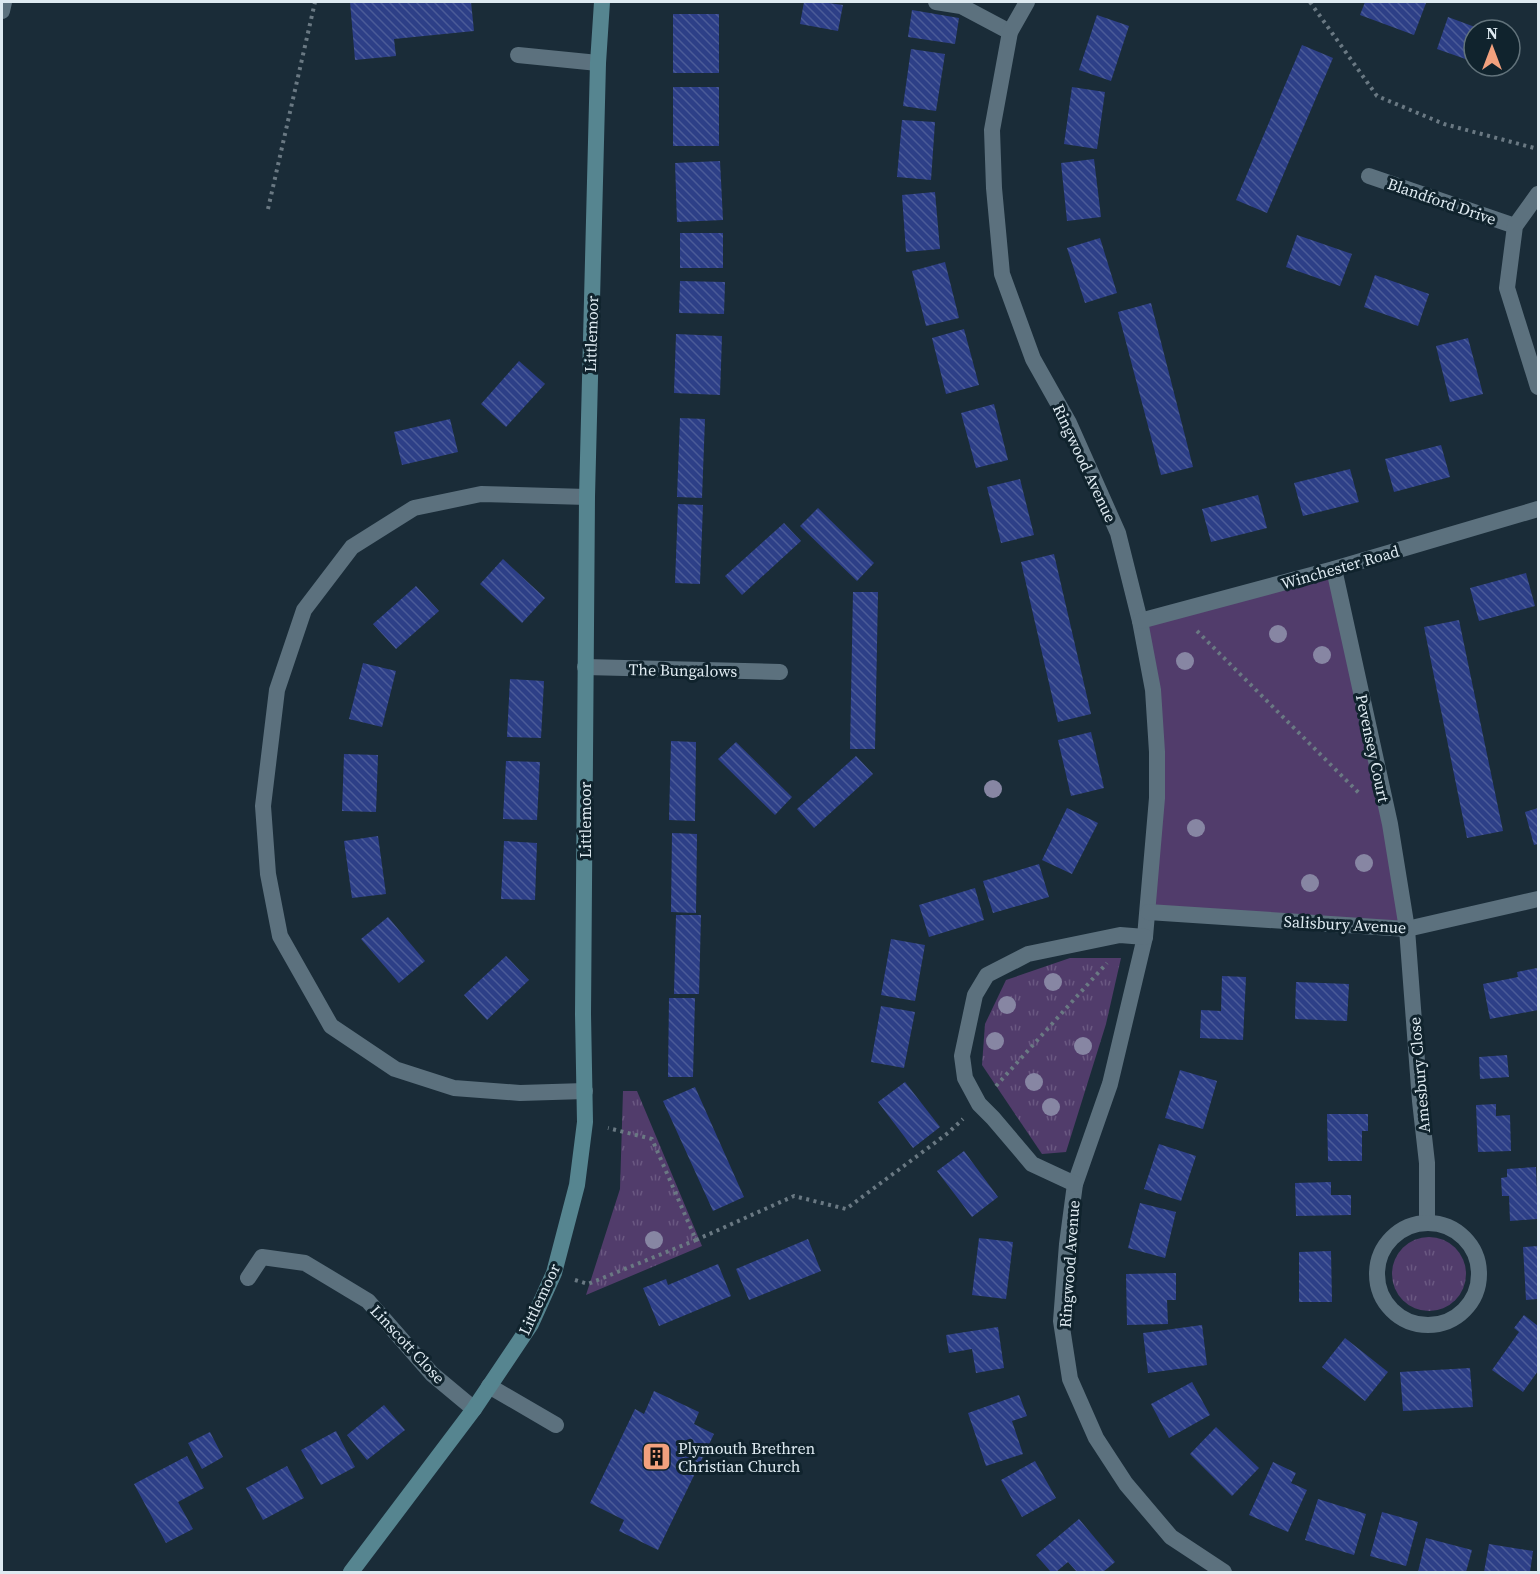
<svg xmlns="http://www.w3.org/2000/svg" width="1540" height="1574" viewBox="0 0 1540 1574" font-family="'Source Serif 4',serif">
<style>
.grass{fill:url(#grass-tufts)}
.green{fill:#513c6b}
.building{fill:url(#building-back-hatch)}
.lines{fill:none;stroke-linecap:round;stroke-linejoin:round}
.path{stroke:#6a7983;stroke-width:4;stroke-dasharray:3 4.5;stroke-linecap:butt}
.service{stroke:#5c717e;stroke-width:16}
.minor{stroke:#5c717e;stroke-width:16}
.secondary{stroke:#568590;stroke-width:16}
.tree{fill:#8786a3}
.labels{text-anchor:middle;stroke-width:6;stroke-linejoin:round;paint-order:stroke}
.street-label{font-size:16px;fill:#deeaf1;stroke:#10232d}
.poi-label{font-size:16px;fill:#deeaf1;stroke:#10232d;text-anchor:start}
</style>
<defs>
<pattern id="grass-tufts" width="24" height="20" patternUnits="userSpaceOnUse" patternTransform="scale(1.5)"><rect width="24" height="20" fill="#513c6b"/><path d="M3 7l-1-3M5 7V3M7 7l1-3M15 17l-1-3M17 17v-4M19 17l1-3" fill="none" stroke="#6a5881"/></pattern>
<pattern id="building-back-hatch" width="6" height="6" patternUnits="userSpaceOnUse" patternTransform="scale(1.5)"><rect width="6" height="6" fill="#2d3f87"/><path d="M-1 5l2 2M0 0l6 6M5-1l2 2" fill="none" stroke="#4b5b98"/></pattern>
</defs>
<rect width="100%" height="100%" fill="#1a2c38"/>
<g class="grass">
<path d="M1070,958H1121L1106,1024L1066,1152L1042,1154L982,1065L985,1024L1006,980Z"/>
<path d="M623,1091H637L702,1246L586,1295L620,1189Z"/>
<circle cx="1429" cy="1274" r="37"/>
</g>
<path class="green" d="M1334,569L1407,929L1148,912L1157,752L1140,621Z"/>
<g class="building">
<path d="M350,2H471L474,31L394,39L396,56L355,60Z"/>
<path d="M804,2H821L843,5L838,31L800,24Z"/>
<path d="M1365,2H1422L1426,3L1414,35L1360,15Z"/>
<path d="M912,10L959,18L955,44L908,37Z"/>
<rect x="673" y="14" width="46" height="59"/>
<path d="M1097,15L1129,26L1111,81L1079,70Z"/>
<path d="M1448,17L1483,30H1474V62L1437,49Z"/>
<path d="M1302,45L1333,58L1267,213L1236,200Z"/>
<path d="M911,49L945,54L936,111L903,106Z"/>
<rect x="673" y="87" width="46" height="59"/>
<path d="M1072,87L1105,92L1097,149L1064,144Z"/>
<path d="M902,120L935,122L931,180L897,177Z"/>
<path d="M1094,159L1101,217L1067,221L1061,163Z"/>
<path d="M720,161L723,220L677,222L675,163Z"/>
<path d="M935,192L940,249L906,252L902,195Z"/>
<rect x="680" y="233" width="43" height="35"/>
<path d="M1297,235L1352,254L1340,286L1286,267Z"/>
<path d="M1100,238L1117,293L1085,303L1067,248Z"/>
<path d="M945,262L959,318L926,326L912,271Z"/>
<path d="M1375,275L1429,294L1418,326L1364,307Z"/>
<path d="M680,281L725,282L724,314L679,313Z"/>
<path d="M1151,303L1193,467L1161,475L1118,312Z"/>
<path d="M964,329L979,385L946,394L932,338Z"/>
<path d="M676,334L722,336L720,395L674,393Z"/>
<path d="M1468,338L1483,394L1450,402L1436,346Z"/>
<path d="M519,361L545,384L506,427L481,404Z"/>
<path d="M994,404L1008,460L976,468L961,413Z"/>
<path d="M680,418L705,419L702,498L677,497Z"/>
<path d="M450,419L458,452L402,465L394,432Z"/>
<path d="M1441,445L1450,477L1394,492L1385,459Z"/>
<path d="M1350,469L1359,502L1303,516L1294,483Z"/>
<path d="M1020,479L1034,535L1001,543L987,487Z"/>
<path d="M1258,495L1267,528L1211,542L1202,509Z"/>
<path d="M678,504L703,505L700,584L675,583Z"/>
<path d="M818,508L874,563L857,581L800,526Z"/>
<path d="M784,523L801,541L742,595L725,576Z"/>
<path d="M1054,554L1091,714L1058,722L1021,562Z"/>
<path d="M503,559L545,598L522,623L480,584Z"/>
<path d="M1526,573L1535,606L1479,621L1470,588Z"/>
<path d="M416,586L439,611L396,649L373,624Z"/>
<path d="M853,592H878L875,749H850Z"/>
<path d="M1459,620L1503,831L1467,838L1424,627Z"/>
<path d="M363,663L396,671L382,727L349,719Z"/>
<path d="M510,679L544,681L541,738L507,737Z"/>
<path d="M1091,732L1104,788L1071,796L1058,740Z"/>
<path d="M671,741L696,742L695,821L669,820Z"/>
<path d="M736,742L792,797L775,815L718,759Z"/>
<path d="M344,754L378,755L376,812L342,811Z"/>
<path d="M856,756L873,774L814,828L797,809Z"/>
<path d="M506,761L540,762L537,820L503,819Z"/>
<path d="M1067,808L1098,823L1072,874L1042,860Z"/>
<path d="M1538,808V844L1534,845L1525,812Z"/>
<path d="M672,833L697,834L696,913L671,912Z"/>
<path d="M378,836L386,894L352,898L344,841Z"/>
<path d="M504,841L537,843L535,900L501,899Z"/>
<path d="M1039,864L1049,897L993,913L983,881Z"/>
<path d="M975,888L984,920L929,937L919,905Z"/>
<path d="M676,915H701L699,994H674Z"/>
<path d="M388,917L425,961L399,983L361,939Z"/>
<path d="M891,939L925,945L915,1001L881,995Z"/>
<path d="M506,956L529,980L487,1020L464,995Z"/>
<path d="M1537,968L1538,1010L1490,1019L1483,984L1518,977L1517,972Z"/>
<path d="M1222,976L1246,977L1243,1040L1200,1038L1201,1010L1221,1011Z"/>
<path d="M1296,982L1349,984L1347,1021L1295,1019Z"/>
<path d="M669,998H695L693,1077H668Z"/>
<path d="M881,1006L915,1012L904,1068L871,1062Z"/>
<path d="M1507,1055L1509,1077L1480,1079L1479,1057Z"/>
<path d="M1180,1070L1217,1081L1203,1129L1165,1118Z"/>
<path d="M905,1082L940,1127L913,1148L878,1102Z"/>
<path d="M695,1087L744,1197L713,1211L663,1101Z"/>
<path d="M1496,1104V1116L1510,1115L1511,1151L1478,1152L1476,1105Z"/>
<path d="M1327,1114H1368V1131H1362V1161H1328Z"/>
<path d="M1159,1144L1196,1156L1181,1201L1144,1189Z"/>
<path d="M964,1151L998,1197L972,1217L937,1171Z"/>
<path d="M1536,1167L1538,1219L1510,1221L1509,1196H1502L1501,1178L1507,1177V1169Z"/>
<path d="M1331,1182V1195H1351V1215L1296,1216L1295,1183Z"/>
<path d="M1140,1203L1176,1212L1165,1258L1128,1248Z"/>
<path d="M979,1238L1013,1242L1006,1299L972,1295Z"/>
<path d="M808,1239L821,1271L749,1300L736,1269Z"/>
<path d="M1538,1246V1299L1526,1300L1523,1247Z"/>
<path d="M1331,1251L1332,1302H1299V1252Z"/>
<path d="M718,1264L731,1296L659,1326L643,1288L666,1279L668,1285Z"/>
<path d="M1176,1273V1300H1167L1168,1324L1127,1325L1126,1274Z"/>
<path d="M1524,1315L1538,1326V1371L1523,1392L1492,1370L1519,1332L1514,1328Z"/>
<path d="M1202,1325L1207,1365L1148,1373L1143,1333Z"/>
<path d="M998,1327L1004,1368L976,1373L972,1349L949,1353L946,1335Z"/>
<path d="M1345,1338L1388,1372L1365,1401L1322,1367Z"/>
<path d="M1470,1368L1473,1407L1403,1411L1400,1372Z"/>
<path d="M1192,1382L1210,1415L1169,1438L1151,1404Z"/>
<path d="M654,1391L699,1412L694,1424L714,1434L658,1550L619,1531L624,1520L590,1503L635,1409L644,1414Z"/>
<path d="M1019,1395L1027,1416L1012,1421L1023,1454L986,1466L968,1413Z"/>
<path d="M384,1405L405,1430L367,1460L347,1435Z"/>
<path d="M1216,1427L1259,1468L1232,1496L1190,1454Z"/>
<path d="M336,1431L355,1467L321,1485L301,1450Z"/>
<path d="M210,1432L223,1457L202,1469L188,1443Z"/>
<path d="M187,1456L204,1488L178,1502L193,1529L166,1543L134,1484Z"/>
<path d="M1035,1461L1056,1498L1022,1517L1001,1480Z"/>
<path d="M1273,1462L1296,1473L1291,1483L1307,1490L1288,1532L1249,1515Z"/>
<path d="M287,1466L304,1498L263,1520L246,1488Z"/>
<path d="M1318,1499L1366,1514L1354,1555L1305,1540Z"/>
<path d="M1382,1512L1418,1522L1406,1566L1370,1556Z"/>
<path d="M1079,1519L1115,1562L1103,1572H1077L1068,1562L1056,1572H1051L1036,1555Z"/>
<path d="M1426,1538L1472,1550L1466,1572H1418Z"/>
<path d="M1489,1544L1533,1551L1530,1572H1484Z"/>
</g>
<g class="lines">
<g class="path">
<path d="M1310,2L1377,96L1444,124L1538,149"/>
<path d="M268,209L315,2"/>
<path d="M1197,631L1359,793"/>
<path d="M996,1086L1107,963"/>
<path d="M696,1240L794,1196L846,1209L948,1133L963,1119"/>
<path d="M575,1280L588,1284L696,1240L652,1139L608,1128"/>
</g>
<g class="service">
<path d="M936,2L961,6L1010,32"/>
<path d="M518,55L598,63"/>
<path d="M489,1386L556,1425"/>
</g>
<g class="minor">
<path d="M1027,2L1010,32L992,130L994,188L1002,274L1033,359L1069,423L1118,533L1140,621L1153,690L1157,752V798L1145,937L1110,1084L1075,1184L1067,1244L1061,1321L1070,1379L1096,1438L1126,1484L1171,1537L1224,1572"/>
<path d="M2,11L4,2"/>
<path d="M1369,176L1515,226"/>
<path d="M1538,194L1515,226L1507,288L1538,387"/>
<path d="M1334,569L1390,824L1407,929L1420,1101L1427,1163V1222"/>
<path d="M1140,621L1334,569L1538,509"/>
<path d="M585,667L780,672"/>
<path d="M1148,912L1407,929L1538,899"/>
<path d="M585,1091L520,1093L454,1088L395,1069L331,1026L280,936L268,874L263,806L277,690L304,610L352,547L414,508L481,494L587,497"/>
<path d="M1075,1184L1032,1164L993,1118L979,1104L965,1078L962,1056L975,995L987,975L1028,954L1120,935L1145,937"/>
<circle cx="1428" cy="1274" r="51"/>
<path d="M248,1278L262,1257L305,1263L368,1301L432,1374L474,1409"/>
</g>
<path class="secondary" d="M351,1572L474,1409L531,1324L554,1273L577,1185L585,1122L583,1014L587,497L598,63L602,2"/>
</g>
<g class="tree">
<circle cx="1278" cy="634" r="9"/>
<circle cx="1322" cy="655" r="9"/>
<circle cx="1185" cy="661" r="9"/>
<circle cx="993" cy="789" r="9"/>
<circle cx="1196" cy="828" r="9"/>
<circle cx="1364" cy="863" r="9"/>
<circle cx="1310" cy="883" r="9"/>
<circle cx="1053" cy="982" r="9"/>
<circle cx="1007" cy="1005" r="9"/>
<circle cx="995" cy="1041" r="9"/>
<circle cx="1083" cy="1046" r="9"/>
<circle cx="1034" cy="1082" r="9"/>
<circle cx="1051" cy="1107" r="9"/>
<circle cx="654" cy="1240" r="9"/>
</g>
<defs>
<symbol id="building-square" viewBox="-11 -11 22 22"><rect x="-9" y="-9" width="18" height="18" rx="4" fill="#f2a17e" stroke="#10232d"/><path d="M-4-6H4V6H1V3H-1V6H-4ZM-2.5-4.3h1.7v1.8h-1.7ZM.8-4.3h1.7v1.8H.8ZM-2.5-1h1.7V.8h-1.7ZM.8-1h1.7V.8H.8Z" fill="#111"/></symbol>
</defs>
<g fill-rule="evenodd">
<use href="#building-square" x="640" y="1440" width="33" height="33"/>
</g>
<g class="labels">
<g class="street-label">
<text transform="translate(1442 201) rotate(19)" y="6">Blandford Drive</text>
<text transform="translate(591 334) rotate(-88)" y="6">Littlemoor</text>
<text transform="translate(1085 463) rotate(65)" y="6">Ringwood Avenue</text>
<text transform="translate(1340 567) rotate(-16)" y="6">Winchester Road</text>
<text transform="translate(683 670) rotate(1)" y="6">The Bungalows</text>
<text transform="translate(1373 748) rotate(78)" y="6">Pevensey Court</text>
<text transform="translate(585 820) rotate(-90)" y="6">Littlemoor</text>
<text transform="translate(1345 924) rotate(3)" y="6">Salisbury Avenue</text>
<text transform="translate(1419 1075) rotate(-95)" y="6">Amesbury Close</text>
<text transform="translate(1069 1264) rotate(-86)" y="6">Ringwood Avenue</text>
<text transform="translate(539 1299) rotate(-65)" y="6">Littlemoor</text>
<text transform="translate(408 1344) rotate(47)" y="6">Linscott Close</text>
</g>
<g class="poi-label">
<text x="678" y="1454">Plymouth Brethren<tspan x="678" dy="18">Christian Church</tspan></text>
</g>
</g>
<rect width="1540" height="1574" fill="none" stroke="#deeaf1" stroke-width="6"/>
<g transform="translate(1492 48)"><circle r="28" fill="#10232d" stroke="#62737b" stroke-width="1.5"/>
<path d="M0-4.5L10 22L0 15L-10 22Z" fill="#f2a17e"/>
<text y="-9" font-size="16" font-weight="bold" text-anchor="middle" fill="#deeaf1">N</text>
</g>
</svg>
